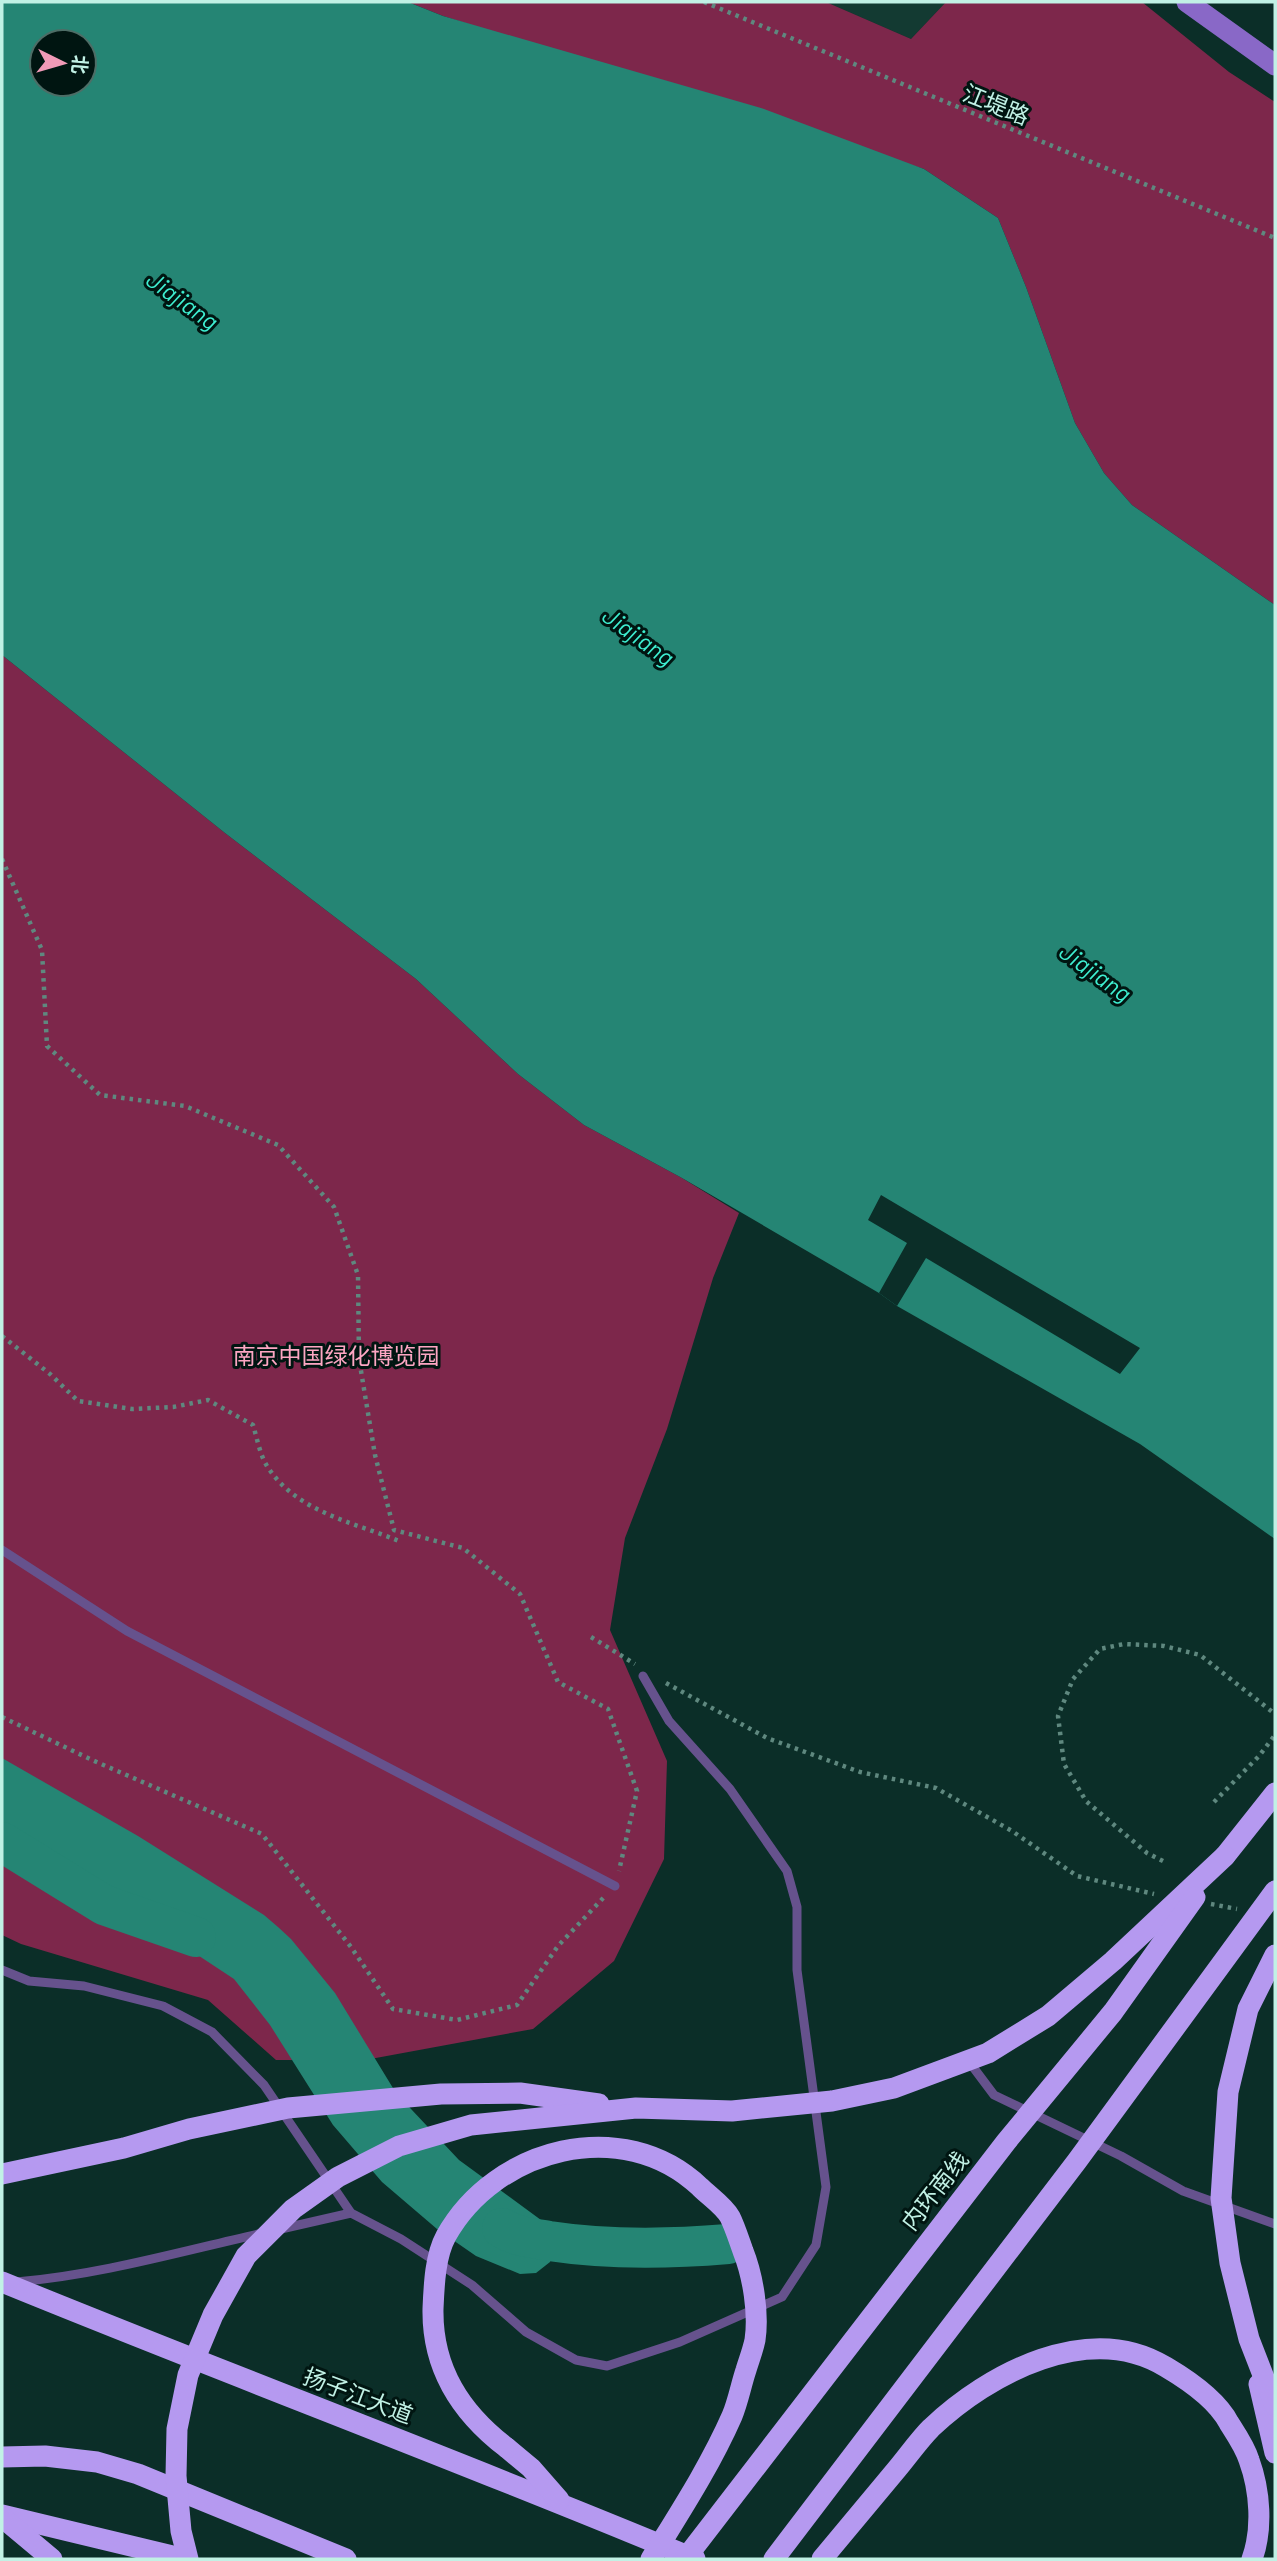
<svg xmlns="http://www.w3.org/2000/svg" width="1277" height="2561" viewBox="0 0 1277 2561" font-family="Barlow,'Noto Sans SC',sans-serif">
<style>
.built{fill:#133a32}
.green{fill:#7d274b}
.water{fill:#258574;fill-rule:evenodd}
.pier{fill:#0b2e28}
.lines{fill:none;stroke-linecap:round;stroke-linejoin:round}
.river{stroke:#258574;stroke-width:40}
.path{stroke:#5f887f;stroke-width:4.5;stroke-dasharray:3.5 5;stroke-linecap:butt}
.lane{stroke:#66528d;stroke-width:9}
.secondary{stroke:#8968c7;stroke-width:21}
.highway{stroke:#b599f0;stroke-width:21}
.highway-bridge{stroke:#b599f0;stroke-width:21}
.labels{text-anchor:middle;stroke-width:6;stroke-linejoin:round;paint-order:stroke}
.street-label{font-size:23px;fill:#c1f1e5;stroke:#001511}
.park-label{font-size:23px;fill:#fda6c3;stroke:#001511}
.water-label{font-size:24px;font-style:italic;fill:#3eefd1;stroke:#001511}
</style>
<rect width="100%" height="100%" fill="#0b2e28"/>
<path class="built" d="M826,2H946L911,39Z"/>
<g class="green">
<path d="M408,2H826L911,39L946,2H1142L1229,72L1275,102V605L1132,505L1104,473L1075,423L1026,287L998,218L924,169L443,16Z"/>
<path d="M2,655L225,833L416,979L518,1074L584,1125L682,1178L739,1213L713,1278L667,1429L625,1538L610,1630L667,1761L664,1859L614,1961L533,2029L365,2060H276L208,2000L21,1944L2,1935Z"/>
</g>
<g class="water">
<path d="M2,2H408L443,16L761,108L924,169L998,218L1026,287L1075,423L1104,473L1132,505L1275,605V1539L1140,1444L897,1306L879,1293L682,1178L584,1125L518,1074L416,979L225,833L2,655ZM42,42H84V84H42Z"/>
<path d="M2,1758L138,1836L264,1915L278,1927L291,1939L335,1993L396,2093L459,2160L541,2220L556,2240L550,2262L536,2273L520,2274L476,2256L437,2229L382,2182L333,2125L270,2025L234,1979L96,1888L2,1834Z"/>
</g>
<path class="pier" d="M881,1195L1140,1348L1120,1374L926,1258L897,1306L879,1293L907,1243L868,1220Z"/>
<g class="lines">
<g class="river">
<path d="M2,1842L104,1905L196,1937"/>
<path d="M502,2228C517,2237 532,2238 549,2241C608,2250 668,2249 728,2244"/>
</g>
<g class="path">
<path d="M704,2L1275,238"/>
<path d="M2,859L42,950L47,1046L100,1095L185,1106L278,1145L334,1207L358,1275L359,1359L375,1455L394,1530L463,1548L520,1594L558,1682L608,1709L637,1791L619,1871"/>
<path d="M2,1336L50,1374L78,1401L132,1409L173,1407L208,1400L253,1425C257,1438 260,1455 267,1466C296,1512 353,1522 399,1541"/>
<path d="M591,1637L635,1664"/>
<path d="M666,1683L767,1738L860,1772L936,1788L1012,1831L1077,1876L1154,1894"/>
<path d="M2,1717L92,1760L262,1834L351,1947L393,2009L457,2020L517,2005L558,1946L605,1896"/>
<path d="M1214,1802L1259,1756L1275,1735"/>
<path d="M1163,1861L1147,1853L1086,1801L1064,1764L1058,1716L1073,1679L1100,1649L1124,1644L1164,1646L1200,1655L1275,1714"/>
<path d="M1211,1904L1237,1909"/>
</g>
<g class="lane">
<path d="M2,1550L127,1631L615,1886"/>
<path d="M2,1970L29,1981L84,1986L163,2006L212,2032L264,2085L351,2213L401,2239L472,2285L526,2332L576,2360L607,2366L680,2342L782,2297L816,2245L826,2187L797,1970V1907L787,1871L730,1789L669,1721L643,1676"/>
<path d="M970,2063L994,2095L1121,2156L1183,2191L1275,2224"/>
<path d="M281,2229L351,2213"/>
<path d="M16,2282C100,2275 182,2251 263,2233"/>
</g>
<path class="secondary" d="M1187,2L1275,65"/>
<g class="highway">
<path d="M1225,1856L1275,1793"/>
<path d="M2,2282C232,2376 465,2463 695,2559"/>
<path d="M1259,2384L1275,2453"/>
<path d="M507,2448L531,2468L559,2500"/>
<path d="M2,2457L45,2456L97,2462L138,2474L346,2559"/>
<path d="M2,2515L185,2559"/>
<path d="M3,2518L52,2559"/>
<path d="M822,2559C847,2529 872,2499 897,2469C908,2456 919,2440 931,2428C989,2373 1089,2320 1166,2367C1188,2380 1217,2400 1229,2423C1236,2434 1245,2447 1249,2460C1260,2490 1263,2529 1252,2559"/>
</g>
<g class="highway-bridge">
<path d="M1275,1955L1248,2009L1228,2092L1221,2198L1230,2263L1249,2339L1275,2406"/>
<path d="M2,2174L124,2148L189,2129L288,2108L441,2094L520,2093L599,2104"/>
<path d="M507,2448C461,2413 432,2369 433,2309C434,2286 435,2256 446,2236C495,2148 623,2114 700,2187C709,2196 724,2206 730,2217C735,2227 739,2240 743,2251C753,2276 759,2313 755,2340C753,2350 749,2360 746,2370C741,2385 738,2402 732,2416C710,2466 680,2512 651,2559"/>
<path d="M188,2559L181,2531L176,2476L177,2429L188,2375L213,2315L246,2256L293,2209L338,2177L399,2146L471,2125L636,2108L732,2111L832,2101L894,2088L988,2053L1048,2016L1113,1961L1225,1856"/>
<path d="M685,2559L1006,2142L1113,2012L1195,1897"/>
<path d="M774,2559L1077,2161L1275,1891"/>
</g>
</g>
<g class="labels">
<g class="street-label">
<text transform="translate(996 105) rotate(22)" y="8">江堤路</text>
<text transform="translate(935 2191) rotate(-52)" y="8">内环南线</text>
<text transform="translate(358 2396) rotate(21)" y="8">扬子江大道</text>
</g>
<g class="park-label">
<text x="336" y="1364">南京中国绿化博览园</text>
</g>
<g class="water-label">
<text transform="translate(182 301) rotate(36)" y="8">Jiajiang</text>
<text transform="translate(638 637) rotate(36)" y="8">Jiajiang</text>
<text transform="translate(1095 973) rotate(36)" y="8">Jiajiang</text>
</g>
</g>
<rect width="1277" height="2561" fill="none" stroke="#c1f1e5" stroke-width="7"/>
<g transform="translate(63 63) rotate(95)"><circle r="33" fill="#001511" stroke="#4d6d66" stroke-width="2"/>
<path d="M0-5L12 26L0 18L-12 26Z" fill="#f09ab7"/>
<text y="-10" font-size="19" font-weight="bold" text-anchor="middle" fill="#c1f1e5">北</text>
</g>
</svg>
